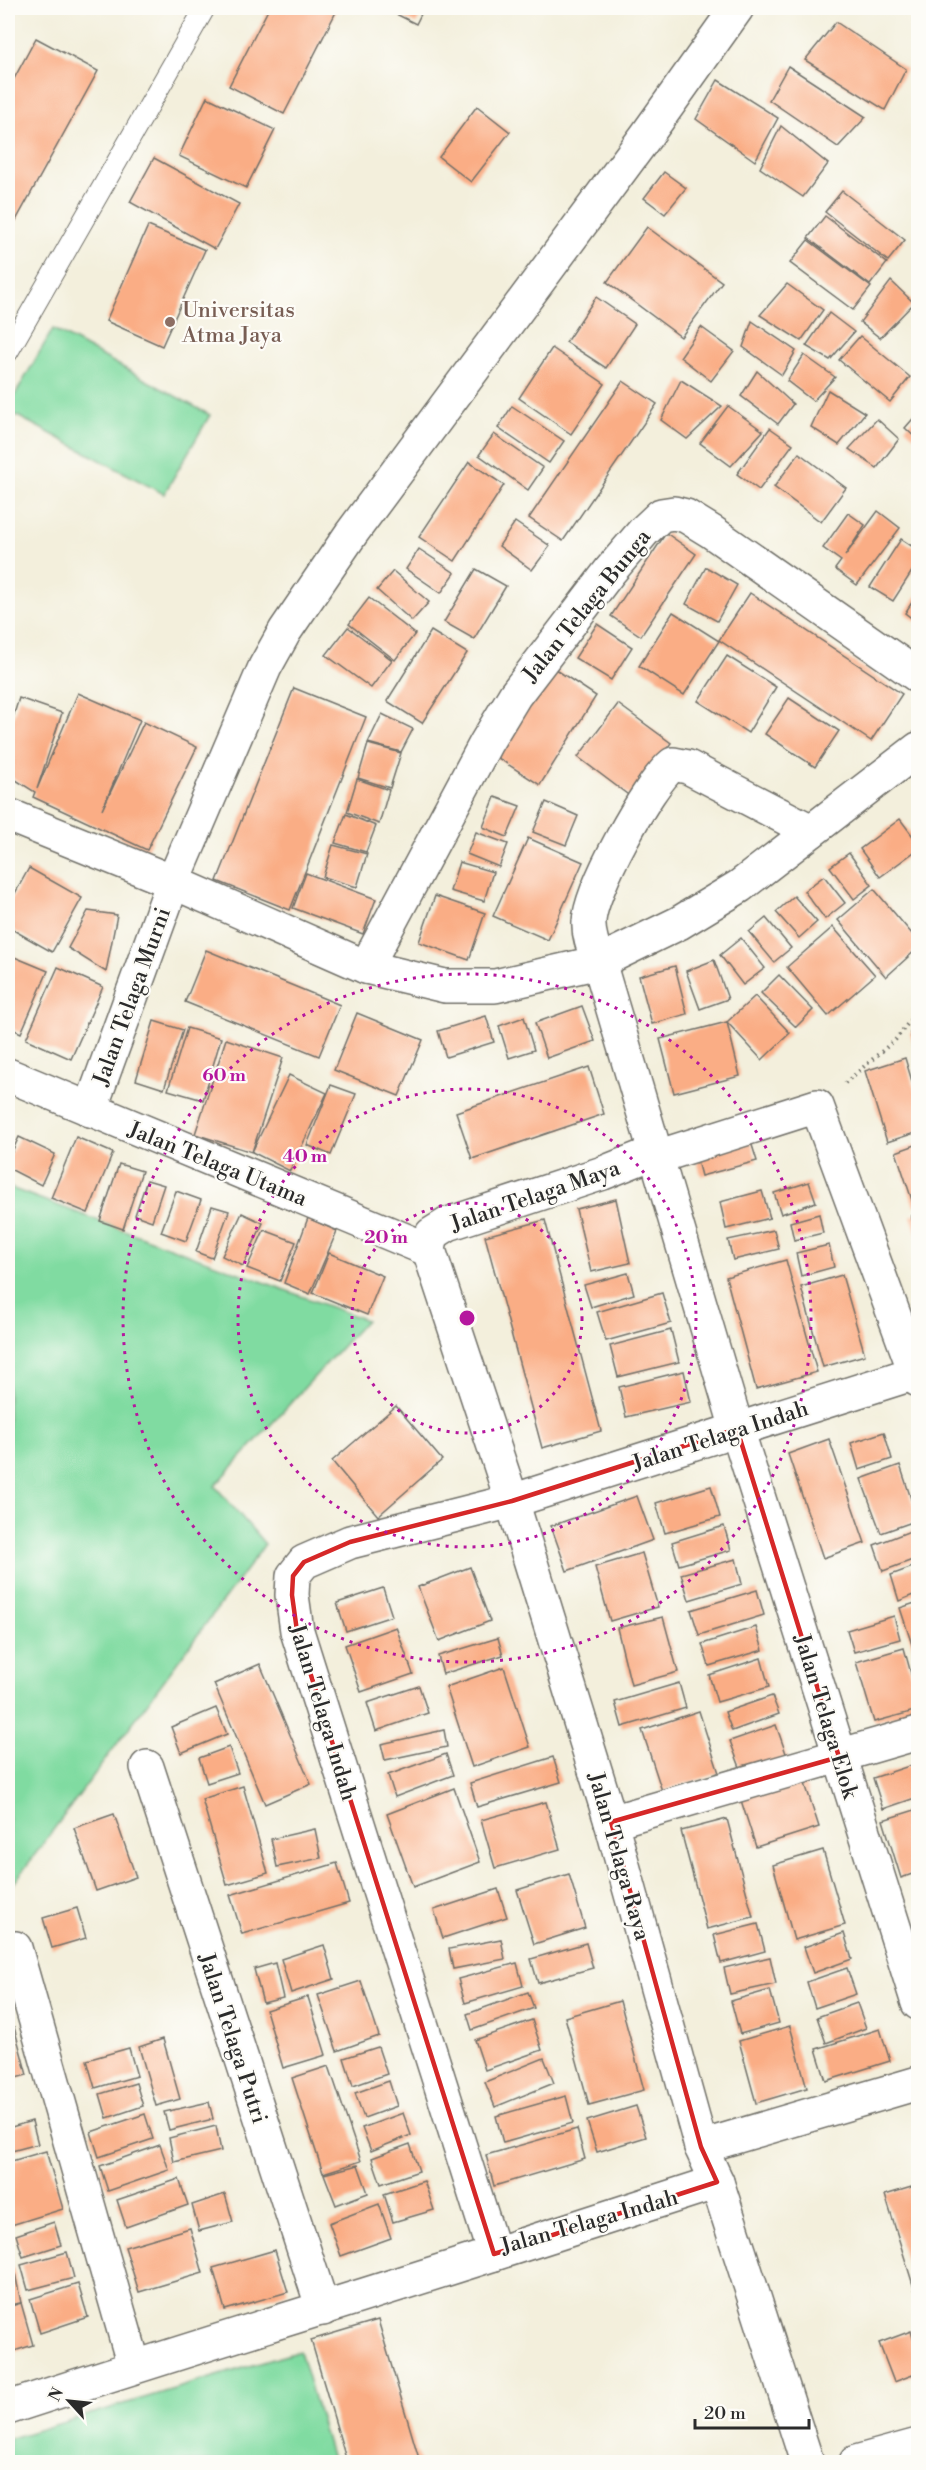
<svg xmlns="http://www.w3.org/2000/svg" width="926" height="2470" viewBox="0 0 926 2470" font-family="'Libre Bodoni',serif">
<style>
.green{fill:#80dba1;stroke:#568366;stroke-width:1.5}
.building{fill:#faad85}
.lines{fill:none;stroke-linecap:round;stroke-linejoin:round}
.service-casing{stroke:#717069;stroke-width:22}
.minor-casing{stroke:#717069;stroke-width:36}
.tertiary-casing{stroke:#717069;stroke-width:36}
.path{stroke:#717069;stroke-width:4;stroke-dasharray:1.5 4.5;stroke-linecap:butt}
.service{stroke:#fff;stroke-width:20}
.minor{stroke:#fff;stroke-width:33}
.tertiary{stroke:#fff;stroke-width:33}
.marked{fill:none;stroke:#d62828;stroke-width:4.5;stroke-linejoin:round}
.ring{fill:none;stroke:#b5179e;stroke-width:3;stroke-dasharray:3 6}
.education-dot{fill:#8d6e63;stroke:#fdfcf7;stroke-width:2}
.labels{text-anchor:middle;stroke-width:4.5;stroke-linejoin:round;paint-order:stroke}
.education-label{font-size:22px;fill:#785e54;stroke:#fdfcf7;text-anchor:start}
.street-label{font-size:22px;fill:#2b2b2b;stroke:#fdfcf7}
.centre{fill:#b5179e;stroke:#fdfcf7;stroke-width:3}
.ring-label{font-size:18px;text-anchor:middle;font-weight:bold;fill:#b5179e;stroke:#fdfcf7;stroke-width:4.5;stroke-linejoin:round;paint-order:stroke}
</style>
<rect width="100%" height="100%" fill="#fdfcf7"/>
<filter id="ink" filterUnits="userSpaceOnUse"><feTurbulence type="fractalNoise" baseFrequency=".0167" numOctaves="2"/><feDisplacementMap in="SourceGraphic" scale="12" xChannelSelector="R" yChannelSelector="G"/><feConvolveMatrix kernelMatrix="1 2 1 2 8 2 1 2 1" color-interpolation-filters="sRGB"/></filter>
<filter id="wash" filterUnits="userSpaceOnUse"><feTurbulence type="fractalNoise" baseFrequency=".008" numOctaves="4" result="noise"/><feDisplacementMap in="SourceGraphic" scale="24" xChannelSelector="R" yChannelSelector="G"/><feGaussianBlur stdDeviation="1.35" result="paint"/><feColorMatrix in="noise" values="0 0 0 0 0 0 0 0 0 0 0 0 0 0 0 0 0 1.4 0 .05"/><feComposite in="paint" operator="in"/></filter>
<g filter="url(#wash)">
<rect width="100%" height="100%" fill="#f3efdc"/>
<g class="green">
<path d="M53,329L210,415L164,494L8,411V407Z"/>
<path d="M8,1187L366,1320L215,1486L265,1544L8,1891Z"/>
<path d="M300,2351L333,2462H8V2439Z"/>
</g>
<g id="blocks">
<g class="building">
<path d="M269,8H338L284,114L229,86Z"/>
<path d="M387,8H424L416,24L386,9Z"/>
<path d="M836,22L906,69L885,110L805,60Z"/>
<path d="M36,38L98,71L9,233L8,232V90Z"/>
<path d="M788,66L866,117L838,147L769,100Z"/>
<path d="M718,80L778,118L755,161L696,119Z"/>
<path d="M207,97L275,130L246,188L179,156Z"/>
<path d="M477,106L510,132L471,182L439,157Z"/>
<path d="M781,126L828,164L803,197L760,168Z"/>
<path d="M154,158L239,204L215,249L130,202Z"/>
<path d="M664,172L686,188L665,214L644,198Z"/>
<path d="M842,191L905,240L888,261L825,212Z"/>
<path d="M825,216L887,263L870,285L808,238Z"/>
<path d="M148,226L205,250L162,346L106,321Z"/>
<path d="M647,227L722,282L681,337L607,282Z"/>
<path d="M808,240L871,287L853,310L790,263Z"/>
<path d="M891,281L914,303L880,338L860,322Z"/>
<path d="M787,284L823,310L801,341L760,315Z"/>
<path d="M596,297L635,324L606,368L566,342Z"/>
<path d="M829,313L854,332L830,360L806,346Z"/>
<path d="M752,321L796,351L782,375L743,347Z"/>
<path d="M701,327L734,351L711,381L680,357Z"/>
<path d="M860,336L910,377L890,402L839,360Z"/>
<path d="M552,348L605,384L571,434L519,398Z"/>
<path d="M804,355L835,377L813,401L787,381Z"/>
<path d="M757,371L793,404L778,424L741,396Z"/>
<path d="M681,380L722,406L687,439L661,420Z"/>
<path d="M623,381L657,404L563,541L529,518Z"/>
<path d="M828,390L865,413L839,445L811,427Z"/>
<path d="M512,406L564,441L549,463L498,428Z"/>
<path d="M728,406L763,431L731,466L700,443Z"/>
<path d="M918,413V440L905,428Z"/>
<path d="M877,419L899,439L877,468L849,449Z"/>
<path d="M770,428L793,444L759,490L737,474Z"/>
<path d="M494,434L543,468L528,490L479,455Z"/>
<path d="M799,453L846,488L821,522L774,487Z"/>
<path d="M469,462L504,485L455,561L419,537Z"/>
<path d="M878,511L900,528L857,585L835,569L841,561L823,548L848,513L865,525L845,556Z"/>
<path d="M515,522L550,546L532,570L499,546Z"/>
<path d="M666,533L696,554L641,636L611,616Z"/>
<path d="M901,539L918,550V562L893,601L870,587Z"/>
<path d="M419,549L455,573L441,593L406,569Z"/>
<path d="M706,567L737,585L717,621L686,604Z"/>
<path d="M476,569L506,586L474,639L444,622Z"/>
<path d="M393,571L429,602L412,621L377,590Z"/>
<path d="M750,593L902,694L871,741L719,640Z"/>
<path d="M918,593V623L905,613Z"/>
<path d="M369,598L415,634L395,660L349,624Z"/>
<path d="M673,612L719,641L684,695L639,666Z"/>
<path d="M597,624L632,647L611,680L575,658Z"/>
<path d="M348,627L392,660L371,688L326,655Z"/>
<path d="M431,631L467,653L422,723L387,701Z"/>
<path d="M727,656L776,687L748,733L698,701Z"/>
<path d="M543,661L596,696L540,785L487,751Z"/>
<path d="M294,688L366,717L290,910L217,881Z"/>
<path d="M78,693L140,720L102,810L144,722L197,747L147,850L33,797L35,792L8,775V733L19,698L62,713L37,789Z"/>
<path d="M789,698L839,731L815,767L765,734Z"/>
<path d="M618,704L671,743L631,797L578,757Z"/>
<path d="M382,714L413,729L401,752L368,743Z"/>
<path d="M368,744L401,753L390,788L358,778Z"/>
<path d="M357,779L389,790L379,824L347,812Z"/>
<path d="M495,797L520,806L507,837L483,827Z"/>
<path d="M546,802L578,816L566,845L533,832Z"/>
<path d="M346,814L376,826L366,852L335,843Z"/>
<path d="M900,819L918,843V849L880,877L860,849Z"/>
<path d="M476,832L508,844L499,867L467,854Z"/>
<path d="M528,838L583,862L548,940L493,916Z"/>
<path d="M333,845L367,854L357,887L323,877Z"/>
<path d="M849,853L872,885L854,899L830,867Z"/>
<path d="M459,862L493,872L484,901L450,891Z"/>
<path d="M29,868L82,898L52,952L8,927V906Z"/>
<path d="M306,873L376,899L363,934L293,908Z"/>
<path d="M824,876L845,903L825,919L804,891Z"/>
<path d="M874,889L918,941V948L886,977L838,920Z"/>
<path d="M435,896L485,913L469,960L419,942Z"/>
<path d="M794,896L817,922L799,938L776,912Z"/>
<path d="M88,911L117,915L106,972L68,948Z"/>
<path d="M766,918L791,948L774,962L749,932Z"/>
<path d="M833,927L875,975L828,1016L787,967Z"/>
<path d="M741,938L765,968L743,985L720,955Z"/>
<path d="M206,950L340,1005L319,1056L185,1002Z"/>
<path d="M12,956L48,971L21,1033L8,1027V967Z"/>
<path d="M714,960L728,999L700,1009L686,971Z"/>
<path d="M675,966L687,1014L652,1024L639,976Z"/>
<path d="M58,967L103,987L71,1059L26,1039Z"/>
<path d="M779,975L813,1010L796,1027L761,993Z"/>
<path d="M755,996L790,1033L762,1060L727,1022Z"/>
<path d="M582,1006L595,1041L547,1058L535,1023Z"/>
<path d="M357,1013L423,1040L399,1096L334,1070Z"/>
<path d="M486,1016L494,1042L446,1057L438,1031Z"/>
<path d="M524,1017L534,1050L509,1058L499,1026Z"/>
<path d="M154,1021L183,1030L164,1089L136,1080Z"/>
<path d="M727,1022L740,1076L674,1093L660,1039Z"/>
<path d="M187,1028L221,1038L203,1100L168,1090Z"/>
<path d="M918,1030V1057L910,1033Z"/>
<path d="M226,1039L283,1058L252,1152L289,1075L327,1093L290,1171L252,1152L195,1134Z"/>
<path d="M905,1058L918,1101V1132L887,1142L865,1071Z"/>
<path d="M589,1067L604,1114L472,1159L456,1112Z"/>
<path d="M331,1085L356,1094L331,1155L307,1145Z"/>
<path d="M19,1137L55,1154L41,1185L8,1168V1160Z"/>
<path d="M76,1137L113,1153L88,1213L51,1198Z"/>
<path d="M751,1142L757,1161L701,1176L696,1157Z"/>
<path d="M918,1144V1205L914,1206L896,1152Z"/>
<path d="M119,1164L142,1171L123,1229L100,1221Z"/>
<path d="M147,1180L164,1185L152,1221L135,1215Z"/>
<path d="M809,1182L816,1202L781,1214L774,1193Z"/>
<path d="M176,1191L201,1200L186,1241L161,1232Z"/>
<path d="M762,1191L770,1218L726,1229L720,1202Z"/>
<path d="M616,1199L630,1263L591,1272L576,1209Z"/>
<path d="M212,1206L229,1211L212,1258L196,1252Z"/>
<path d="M242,1213L263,1223L243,1266L222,1256Z"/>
<path d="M918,1213V1237L911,1216Z"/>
<path d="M819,1214L823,1233L794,1240L790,1222Z"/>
<path d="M308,1218L337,1231L310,1294L284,1283Z"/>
<path d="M545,1220L601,1431L542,1448L485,1236Z"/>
<path d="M264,1230L296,1242L280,1281L247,1268Z"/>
<path d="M774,1230L779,1249L733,1260L728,1240Z"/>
<path d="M829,1245L834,1267L801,1276L796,1253Z"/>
<path d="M329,1253L383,1276L367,1315L313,1293Z"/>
<path d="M786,1260L817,1372L756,1389L726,1277Z"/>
<path d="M628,1273L634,1294L591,1307L584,1285Z"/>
<path d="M842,1275L865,1355L823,1367L801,1287Z"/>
<path d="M662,1293L671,1323L606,1341L597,1312Z"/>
<path d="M671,1330L679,1362L618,1377L610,1346Z"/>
<path d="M684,1371L691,1402L626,1417L619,1387Z"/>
<path d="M396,1406L442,1460L378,1516L332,1461Z"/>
<path d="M884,1432L892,1459L859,1470L851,1443Z"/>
<path d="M829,1439L865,1543L823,1558L788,1454Z"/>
<path d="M900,1465L918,1520L881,1533L861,1479Z"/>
<path d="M711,1486L720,1517L665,1533L656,1503Z"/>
<path d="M637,1496L653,1540L567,1571L551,1526Z"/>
<path d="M724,1526L731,1550L679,1565L672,1542Z"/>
<path d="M918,1528V1558L883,1571L874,1545Z"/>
<path d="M642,1553L658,1607L610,1621L595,1567Z"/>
<path d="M736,1559L742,1584L689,1600L681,1574Z"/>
<path d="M918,1565V1593L899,1601L891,1575Z"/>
<path d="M470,1567L490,1621L439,1641L418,1587Z"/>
<path d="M383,1588L392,1616L346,1631L337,1603Z"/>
<path d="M757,1590L764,1615L699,1635L691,1610Z"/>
<path d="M918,1602V1663L900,1608Z"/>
<path d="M894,1616L900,1639L854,1652L847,1630Z"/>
<path d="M663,1617L678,1672L631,1685L617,1628Z"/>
<path d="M396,1627L413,1674L361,1692L345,1645Z"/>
<path d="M756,1627L763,1650L709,1666L702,1644Z"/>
<path d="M498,1638L503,1655L443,1674L438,1656Z"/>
<path d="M904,1648L918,1699V1710L874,1722L856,1662Z"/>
<path d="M761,1658L769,1687L717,1702L709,1675Z"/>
<path d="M260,1664L311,1784L265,1804L214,1684Z"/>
<path d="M504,1667L530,1747L472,1767L446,1687Z"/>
<path d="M679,1683L686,1708L622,1727L615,1702Z"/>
<path d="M419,1686L428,1713L376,1731L367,1703Z"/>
<path d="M772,1696L779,1714L732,1731L725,1712Z"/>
<path d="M216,1708L227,1734L181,1753L171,1727Z"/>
<path d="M699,1711L719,1773L662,1791L642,1730Z"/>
<path d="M776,1725L788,1759L743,1775L730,1741Z"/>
<path d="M444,1730L447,1747L385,1760L381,1744Z"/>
<path d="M229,1747L238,1773L207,1783L199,1758Z"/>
<path d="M446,1754L453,1775L395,1797L388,1775Z"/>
<path d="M553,1757L561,1782L477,1807L470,1783Z"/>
<path d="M918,1763V1797L883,1809L873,1778Z"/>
<path d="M801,1771L819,1827L756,1847L738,1791Z"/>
<path d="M243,1786L268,1873L227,1885L202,1799Z"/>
<path d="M454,1788L480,1862L413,1887L387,1814Z"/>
<path d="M546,1802L560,1849L495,1868L481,1820Z"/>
<path d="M918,1809V1872L901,1878L883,1820Z"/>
<path d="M114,1814L136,1877L96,1891L74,1828Z"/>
<path d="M727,1819L753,1917L707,1929L681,1831Z"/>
<path d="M315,1829L321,1858L277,1867L271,1839Z"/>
<path d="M823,1850L845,1925L794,1940L773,1865Z"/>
<path d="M337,1863L349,1903L242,1934L230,1895Z"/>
<path d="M569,1874L585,1928L534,1944L517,1890Z"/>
<path d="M498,1889L507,1917L443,1938L434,1910Z"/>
<path d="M77,1908L86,1938L52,1948L43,1918Z"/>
<path d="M758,1924L765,1951L721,1963L714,1935Z"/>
<path d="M844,1933L852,1959L813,1973L804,1947Z"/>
<path d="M501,1939L505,1959L453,1969L449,1949Z"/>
<path d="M586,1943L593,1968L538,1983L531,1959Z"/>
<path d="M324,1945L334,1979L291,1993L281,1959Z"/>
<path d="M770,1957L776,1984L730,1994L724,1968Z"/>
<path d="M275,1963L283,1998L263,2003L254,1969Z"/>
<path d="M517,1963L523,1986L465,2003L458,1979Z"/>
<path d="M847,1968L856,1994L815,2008L807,1982Z"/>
<path d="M361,1981L379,2036L337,2051L318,1995Z"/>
<path d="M770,1990L779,2023L740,2034L731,2001Z"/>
<path d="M528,1992L534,2008L472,2030L467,2014Z"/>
<path d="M308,1997L326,2055L283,2068L266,2010Z"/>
<path d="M620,2001L644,2090L589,2105L565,2017Z"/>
<path d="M857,2003L866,2028L826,2043L817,2017Z"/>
<path d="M532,2020L542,2050L485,2070L475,2040Z"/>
<path d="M790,2026L807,2088L756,2103L739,2041Z"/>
<path d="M14,2027L27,2075L8,2080V2029Z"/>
<path d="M880,2029L890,2061L826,2081L816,2049Z"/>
<path d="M163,2039L180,2099L156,2106L139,2047Z"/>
<path d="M378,2047L387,2074L353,2086L344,2058Z"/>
<path d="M129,2048L137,2076L95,2088L87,2060Z"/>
<path d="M544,2058L554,2083L495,2107L485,2082Z"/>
<path d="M329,2066L361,2161L323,2173L292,2078Z"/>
<path d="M389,2081L397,2106L364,2118L355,2093Z"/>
<path d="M136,2083L143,2106L107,2118L100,2094Z"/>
<path d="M566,2096L573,2123L503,2143L496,2116Z"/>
<path d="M209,2102L213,2119L169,2130L164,2112Z"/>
<path d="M636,2106L646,2137L597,2152L587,2121Z"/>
<path d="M403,2113L411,2135L371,2151L362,2128Z"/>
<path d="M145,2114L153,2139L99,2157L91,2132Z"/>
<path d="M32,2121L38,2144L8,2152V2128Z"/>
<path d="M216,2126L221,2151L174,2162L169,2138Z"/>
<path d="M577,2129L585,2159L494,2186L486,2155Z"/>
<path d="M410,2144L419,2171L381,2184L372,2158Z"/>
<path d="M160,2145L169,2170L108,2191L100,2166Z"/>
<path d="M46,2151L63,2209L8,2226V2162Z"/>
<path d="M358,2165L368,2193L336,2205L324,2174Z"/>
<path d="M179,2179L188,2205L126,2227L117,2200Z"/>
<path d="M424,2181L434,2210L393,2222L384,2194Z"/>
<path d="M918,2185V2301L885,2195Z"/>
<path d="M225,2194L233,2222L199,2231L192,2205Z"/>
<path d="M379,2204L391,2238L341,2256L329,2223Z"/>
<path d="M54,2222L61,2245L23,2257L16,2235Z"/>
<path d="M190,2228L203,2273L139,2292L125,2247Z"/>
<path d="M275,2250L288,2292L225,2310L213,2268Z"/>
<path d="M67,2252L74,2278L28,2290L21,2265Z"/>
<path d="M14,2268L21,2303L8,2305V2270Z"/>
<path d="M78,2284L88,2317L40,2333L30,2299Z"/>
<path d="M21,2303L33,2345L8,2353V2307Z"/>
<path d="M378,2320L420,2462H347L311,2340Z"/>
<path d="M911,2331L918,2355V2373L894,2382L879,2343Z"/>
</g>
</g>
</g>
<g filter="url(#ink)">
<use href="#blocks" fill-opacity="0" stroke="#717069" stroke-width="1.5"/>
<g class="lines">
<defs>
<path id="service" d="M8,352L205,8"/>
<g id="minor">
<path d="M8,815L173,882L366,967L445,986H495L599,962L679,923L740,886L918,749"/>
<path d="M811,831L688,767L673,764C648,784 590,890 589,922C588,936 594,949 599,962L737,1429L918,2003"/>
<path d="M366,967L486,743L515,695L610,571L644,531L661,515L674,513L686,516L712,532L918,676"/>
<path d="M8,1075L429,1250"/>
<path d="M90,1110L173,882L265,667L285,631L351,534L646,136L737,8"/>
<path d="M655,1152L603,1173L448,1224L432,1234L429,1250L512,1501L611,1822L701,2147L717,2182L807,2462"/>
<path d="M657,1157L817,1106L918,1380"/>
<path d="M147,1767L323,2309"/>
<path d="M611,1822L918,1733"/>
<path d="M15,1948L134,2366"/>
<path d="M701,2147L918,2083"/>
<path d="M717,2182L494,2254L297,1631L292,1595L293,1576L304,1562L350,1542L512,1501L918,1372"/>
<path d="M8,2408C169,2355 332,2306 494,2254"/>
</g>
<path id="tertiary" d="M856,2462L918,2445"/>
</defs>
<use href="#service" class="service-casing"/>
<use href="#minor" class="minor-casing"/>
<use href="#tertiary" class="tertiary-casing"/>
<path class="path" d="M845,1083L896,1039L918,1010"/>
<use href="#service" class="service"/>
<use href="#minor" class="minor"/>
<use href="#tertiary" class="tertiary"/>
</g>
</g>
<path class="marked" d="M737,1429L839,1757L611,1822L701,2147L717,2182L494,2254L297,1631L292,1595L293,1576L304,1562L350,1542L512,1501Z"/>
<g class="ring">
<circle cx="467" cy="1318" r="115"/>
<circle cx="467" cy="1318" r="229"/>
<circle cx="467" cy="1318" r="344"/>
</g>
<circle class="education-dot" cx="170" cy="322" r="6"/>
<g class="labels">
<g class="education-label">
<text x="182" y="317">Universitas<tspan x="182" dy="25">Atma Jaya</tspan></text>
</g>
<g class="street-label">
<text transform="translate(586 605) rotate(-51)" y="8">Jalan Telaga Bunga</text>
<text transform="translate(131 996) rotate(-70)" y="8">Jalan Telaga Murni</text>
<text transform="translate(218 1163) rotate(22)" y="8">Jalan Telaga Utama</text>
<text transform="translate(535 1195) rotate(-19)" y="8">Jalan Telaga Maya</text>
<text transform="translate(720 1435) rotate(-18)" y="8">Jalan Telaga Indah</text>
<text transform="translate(324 1712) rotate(73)" y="8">Jalan Telaga Indah</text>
<text transform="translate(827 1716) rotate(73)" y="8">Jalan Telaga Elok</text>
<text transform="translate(620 1856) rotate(74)" y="8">Jalan Telaga Raya</text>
<text transform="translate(234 2038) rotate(72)" y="8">Jalan Telaga Putri</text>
<text transform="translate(589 2221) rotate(-16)" y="8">Jalan Telaga Indah</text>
</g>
</g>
<circle cx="467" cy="1318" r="9" class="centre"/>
<g class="ring-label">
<text x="224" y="1081">60 m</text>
<text x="305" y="1162">40 m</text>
<text x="386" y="1243">20 m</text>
</g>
<rect width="926" height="2470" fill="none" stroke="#fdfcf7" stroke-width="30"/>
<g transform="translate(69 2401) rotate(297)" stroke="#fdfcf7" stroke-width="4.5" paint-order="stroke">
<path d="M0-4.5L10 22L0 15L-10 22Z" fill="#2b2b2b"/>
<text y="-9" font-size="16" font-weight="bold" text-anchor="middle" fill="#2b2b2b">N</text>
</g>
<path d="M695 2419v9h114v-9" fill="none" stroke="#2b2b2b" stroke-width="3"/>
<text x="704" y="2419" font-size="18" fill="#2b2b2b" stroke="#fdfcf7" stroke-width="4.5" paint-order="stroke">20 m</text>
</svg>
